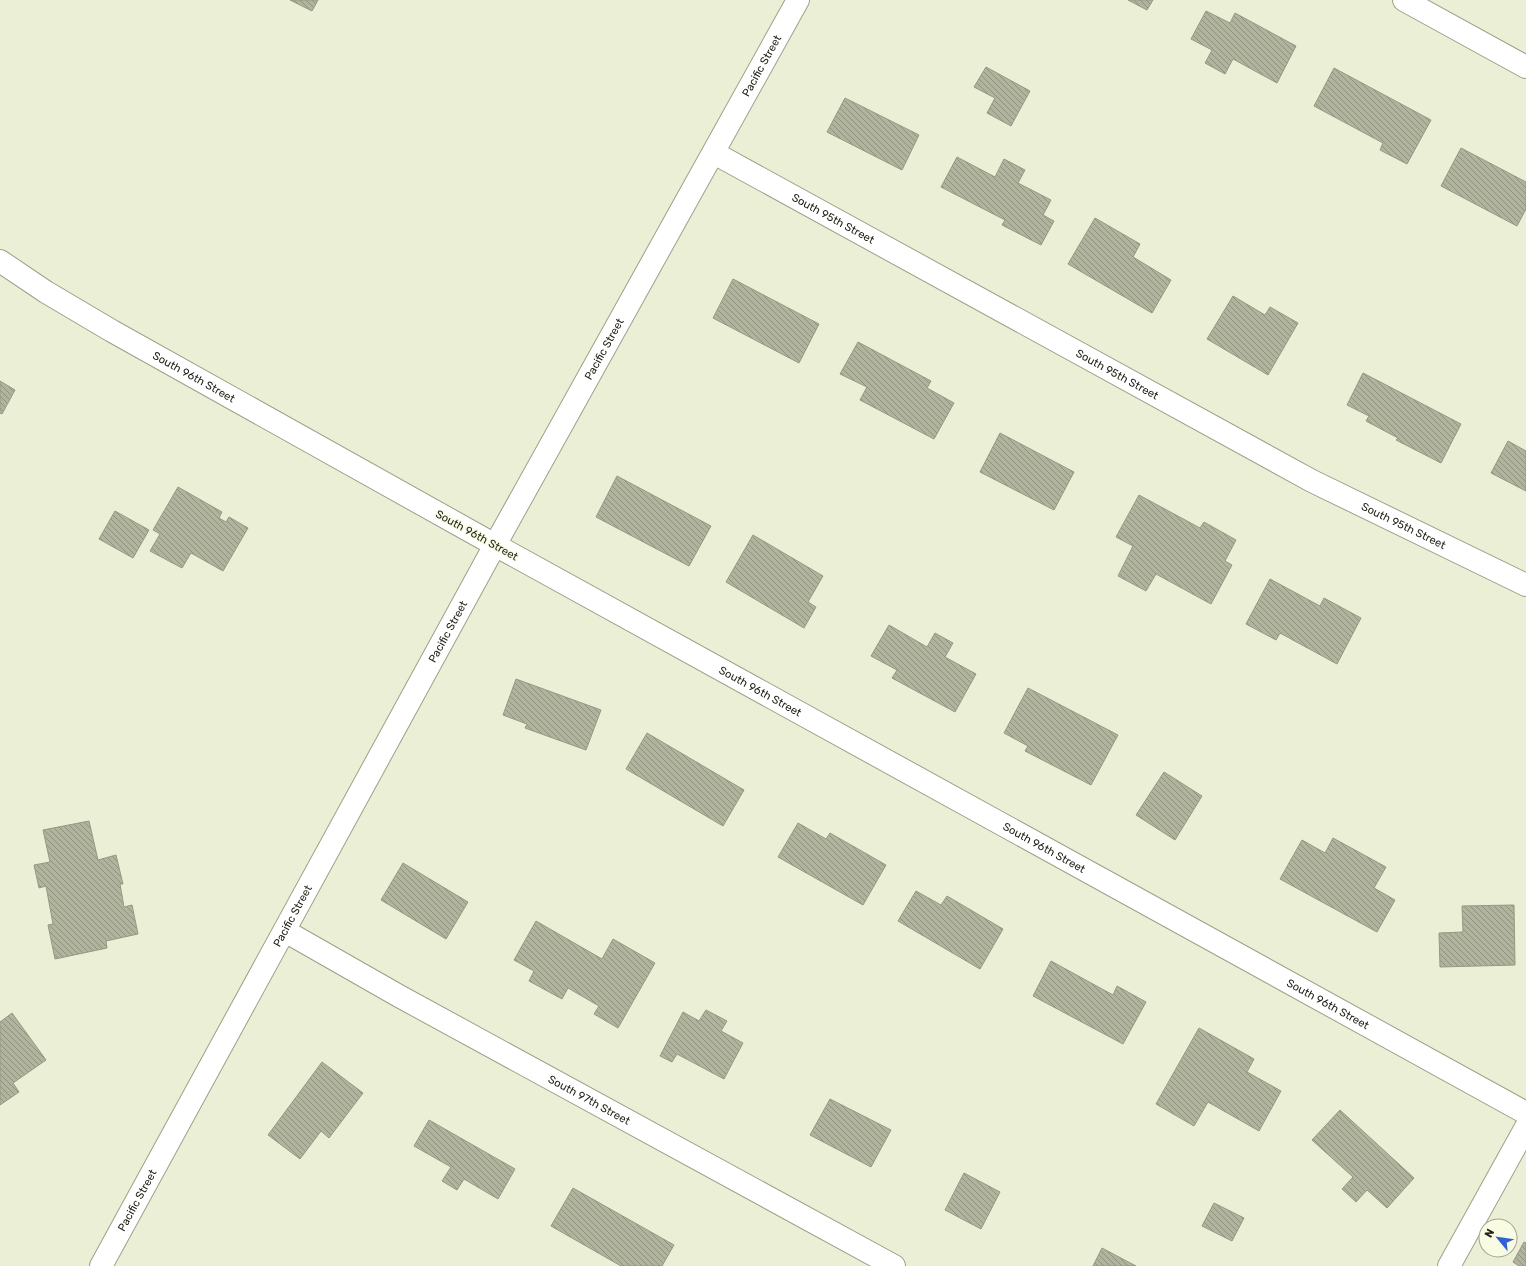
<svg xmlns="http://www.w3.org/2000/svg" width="1526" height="1266" viewBox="0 0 1526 1266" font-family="Rubik,sans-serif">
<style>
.building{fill:url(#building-back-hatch);stroke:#969981}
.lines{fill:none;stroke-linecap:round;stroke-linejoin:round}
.minor-casing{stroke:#9da088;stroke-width:24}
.tertiary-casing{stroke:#9da088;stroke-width:24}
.primary-casing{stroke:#9da088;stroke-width:24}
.minor{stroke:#fff;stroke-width:22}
.tertiary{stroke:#fff;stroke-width:22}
.primary{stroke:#fff;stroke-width:22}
.labels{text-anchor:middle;stroke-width:3;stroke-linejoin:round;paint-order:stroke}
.street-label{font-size:11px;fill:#22241a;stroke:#f9fce3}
</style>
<defs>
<pattern id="building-back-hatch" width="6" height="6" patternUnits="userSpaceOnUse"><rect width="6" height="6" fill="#b0b49c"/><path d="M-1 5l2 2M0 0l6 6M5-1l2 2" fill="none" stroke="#8f927e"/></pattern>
</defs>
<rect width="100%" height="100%" fill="#ebefd5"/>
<g class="building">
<path d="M290,0H318L312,11Z"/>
<path d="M1128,0H1153L1147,10Z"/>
<path d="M1206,11L1230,23L1235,13L1296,46L1277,83L1233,59L1225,74L1205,63L1212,50L1191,39Z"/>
<path d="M986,67L1030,91L1011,126L987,113L995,98L974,87Z"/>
<path d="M1334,68L1431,120L1407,164L1380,150L1383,143L1314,106Z"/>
<path d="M845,98L919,135L902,170L827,132Z"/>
<path d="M1461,148L1526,182V209L1517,226L1441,186Z"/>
<path d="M957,157L995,177L1004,159L1025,170L1018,183L1051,200L1043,215L1054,221L1041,245L1002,225L1005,220L941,187Z"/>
<path d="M1095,218L1140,244L1133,257L1171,280L1152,313L1068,264Z"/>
<path d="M733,279L819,324L799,363L713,318Z"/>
<path d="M1233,296L1265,315L1270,307L1298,323L1268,375L1207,339Z"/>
<path d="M858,342L931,381L927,388L954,403L934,439L860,400L867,387L840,374Z"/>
<path d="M1363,373L1461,424L1441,463L1396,440L1398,438L1366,421L1369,416L1347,405Z"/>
<path d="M0,381L15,390L2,414L0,413Z"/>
<path d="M1000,433L1074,472L1054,510L980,472Z"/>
<path d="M1508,441L1526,451V491L1491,473Z"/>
<path d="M617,476L711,526L689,566L596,517Z"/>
<path d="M178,487L222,512L219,518L226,522L229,517L248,528L223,571L191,553L182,568L150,551L160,534L153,530Z"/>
<path d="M1139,495L1200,528L1204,522L1236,540L1225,561L1232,565L1211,604L1156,574L1146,591L1118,576L1133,546L1116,537Z"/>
<path d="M115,511L149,530L133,558L99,539Z"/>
<path d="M753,535L823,576L808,602L816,607L804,628L726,582Z"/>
<path d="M1270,579L1320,606L1324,598L1361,618L1337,664L1280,633L1276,640L1246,624Z"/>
<path d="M889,625L927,647L935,633L953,643L945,657L976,674L955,712L892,678L897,670L871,656Z"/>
<path d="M516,679L601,710L586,750L525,728L527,724L503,715Z"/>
<path d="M1028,688L1118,735L1091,785L1025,751L1028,746L1004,733Z"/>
<path d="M647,733L744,790L723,826L626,769Z"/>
<path d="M1164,772L1202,796L1175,840L1136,815Z"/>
<path d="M89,821L98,860L116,855L123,884H120L124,907L132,905L138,934L106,941L107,948L55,959L48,925L53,924L46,886L39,888L34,865L50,862L43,830Z"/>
<path d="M798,823L826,839L830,833L886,865L863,905L778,857Z"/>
<path d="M1333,838L1386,867L1374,888L1395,900L1377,932L1280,879L1302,840L1325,853Z"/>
<path d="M403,863L468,902L446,939L381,900Z"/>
<path d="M916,891L941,905L947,896L1003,929L980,969L898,921Z"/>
<path d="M1514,905L1515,965L1440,967L1439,933L1463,932L1462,906Z"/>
<path d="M536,921L602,959L613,939L655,963L618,1028L594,1014L599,1006L568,988L562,999L529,981L534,971L514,960Z"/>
<path d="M1051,961L1113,995L1117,986L1146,1002L1123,1044L1033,996Z"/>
<path d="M706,1010L727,1021L721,1031L743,1043L724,1079L677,1054L672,1062L660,1056L683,1012L699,1021Z"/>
<path d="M12,1013L46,1060L13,1083L19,1092L0,1105V1022Z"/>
<path d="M1199,1028L1254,1059L1247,1072L1281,1091L1259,1131L1208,1102L1194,1126L1156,1104Z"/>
<path d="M322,1062L363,1093L329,1138L321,1131L300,1159L268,1135Z"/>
<path d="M830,1099L891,1130L871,1167L810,1135Z"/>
<path d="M1340,1110L1414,1178L1387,1208L1367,1190L1356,1202L1342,1189L1353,1177L1312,1140Z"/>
<path d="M429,1120L515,1169L498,1199L464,1179L457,1190L442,1181L451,1167L414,1146Z"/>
<path d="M964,1173L1000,1192L981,1229L945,1210Z"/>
<path d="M573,1188L674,1245L662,1266H621L551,1226Z"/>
<path d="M1214,1203L1244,1218L1232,1241L1202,1226Z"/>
<path d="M1524,1242L1526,1243V1266H1519L1513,1262Z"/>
<path d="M1102,1248L1136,1266H1093Z"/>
</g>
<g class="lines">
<defs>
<g id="minor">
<path d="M1404,0L1526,67"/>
<path id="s1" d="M714,153L1312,481L1526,585"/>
<path id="s2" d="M495,545L1526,1113"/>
<path id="s3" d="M285,931L399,996L894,1266"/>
<path d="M1449,1266L1526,1127"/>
</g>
<g id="tertiary">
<path id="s4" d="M0,261L46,292L112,331L495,545"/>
</g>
<g id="primary">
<path id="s5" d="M101,1266L495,545L798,0"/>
</g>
</defs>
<use href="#minor" class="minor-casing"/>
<use href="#tertiary" class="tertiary-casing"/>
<use href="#primary" class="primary-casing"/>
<use href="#minor" class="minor"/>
<use href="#tertiary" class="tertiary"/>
<use href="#primary" class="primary"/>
</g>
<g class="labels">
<g class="street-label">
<text dy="4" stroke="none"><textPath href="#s5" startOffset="1370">Pacific Street</textPath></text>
<text dy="4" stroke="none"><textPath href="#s1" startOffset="136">South 95th Street</textPath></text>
<text dy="4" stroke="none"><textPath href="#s5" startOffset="1046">Pacific Street</textPath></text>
<text dy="4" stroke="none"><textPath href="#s1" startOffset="460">South 95th Street</textPath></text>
<text dy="4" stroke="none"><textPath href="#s4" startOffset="226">South 96th Street</textPath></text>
<text dy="4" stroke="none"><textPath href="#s1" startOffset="784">South 95th Street</textPath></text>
<text transform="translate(477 535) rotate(29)" y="4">South 96th Street</text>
<text dy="4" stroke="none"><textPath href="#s5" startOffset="723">Pacific Street</textPath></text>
<text dy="4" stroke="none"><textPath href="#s2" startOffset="303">South 96th Street</textPath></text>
<text dy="4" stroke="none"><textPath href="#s2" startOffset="627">South 96th Street</textPath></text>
<text dy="4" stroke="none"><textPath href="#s5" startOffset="399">Pacific Street</textPath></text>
<text dy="4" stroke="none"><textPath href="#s2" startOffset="951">South 96th Street</textPath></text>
<text dy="4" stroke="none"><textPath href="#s3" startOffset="348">South 97th Street</textPath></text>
<text dy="4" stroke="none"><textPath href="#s5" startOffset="75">Pacific Street</textPath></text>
</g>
</g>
<g transform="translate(1498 1238) rotate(299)"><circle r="19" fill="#f9fce3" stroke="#a3a693"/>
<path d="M0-3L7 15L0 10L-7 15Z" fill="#3162d2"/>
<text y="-6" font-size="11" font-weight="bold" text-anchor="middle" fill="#22241a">N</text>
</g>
</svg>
